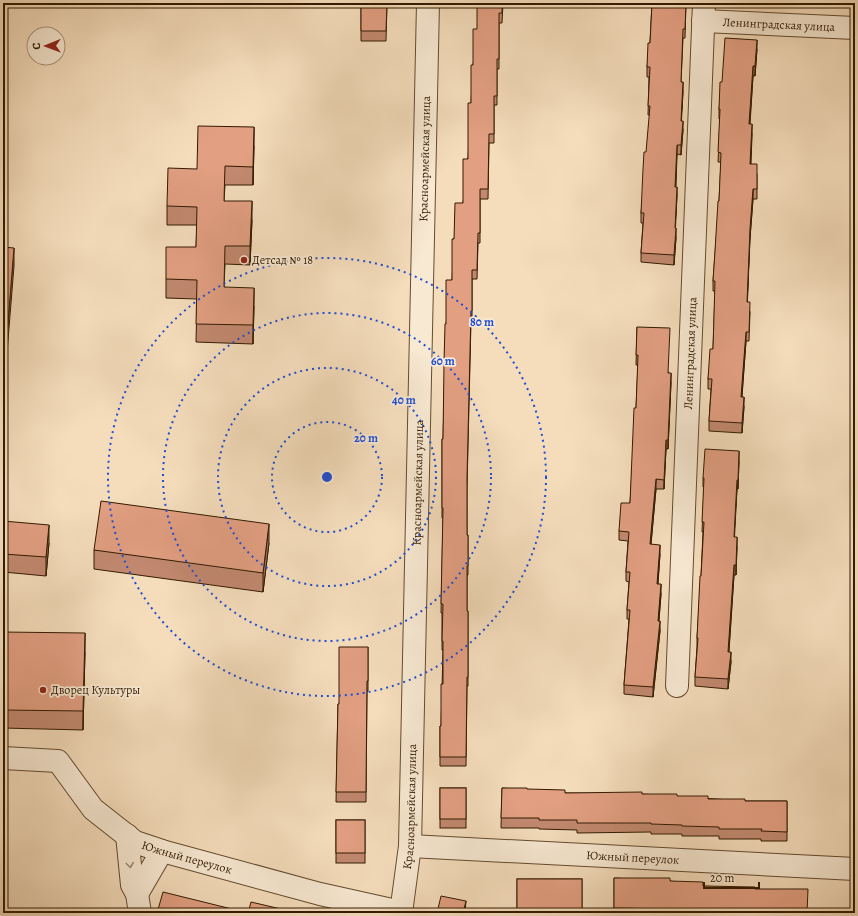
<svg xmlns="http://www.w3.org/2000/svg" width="858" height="916" viewBox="0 0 858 916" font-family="Alegreya,serif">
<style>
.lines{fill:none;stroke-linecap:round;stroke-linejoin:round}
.minor-casing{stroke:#634b2f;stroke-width:24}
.minor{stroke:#f8e9d3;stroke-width:22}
.wall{fill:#c28970;stroke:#321a00}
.shaded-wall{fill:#9e6f5b;stroke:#321a00}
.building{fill:#e29f82;stroke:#321a00}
.oneway{stroke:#9f8c74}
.ring{fill:none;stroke:#1d4ed8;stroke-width:2;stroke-dasharray:2 4}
.poi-dot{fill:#8f2418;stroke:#f8e9d3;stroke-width:1.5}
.labels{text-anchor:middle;stroke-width:3.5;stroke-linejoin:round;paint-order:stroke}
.street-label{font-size:12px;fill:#321a00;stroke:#f8e9d3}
.poi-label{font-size:12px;fill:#321a00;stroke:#f8e9d3;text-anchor:start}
.centre{fill:#1d4ed8;stroke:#f8e9d3;stroke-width:2}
.ring-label{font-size:12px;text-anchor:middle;font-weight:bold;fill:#1d4ed8;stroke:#f8e9d3;stroke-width:3.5;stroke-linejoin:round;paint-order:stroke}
</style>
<rect width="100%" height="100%" fill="#f5ddbc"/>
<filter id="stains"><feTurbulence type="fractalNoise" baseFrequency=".005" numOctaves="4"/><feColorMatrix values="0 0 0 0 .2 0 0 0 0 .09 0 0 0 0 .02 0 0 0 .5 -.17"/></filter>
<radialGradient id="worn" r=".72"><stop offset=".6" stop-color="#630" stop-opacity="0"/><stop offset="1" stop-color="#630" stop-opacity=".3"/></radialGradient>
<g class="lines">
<defs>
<g id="minor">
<path id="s1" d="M703,21L855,28"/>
<path id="s2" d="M677,686L704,3"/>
<path id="s3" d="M3,758L58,761L93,809L135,842L162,851L320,894L401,912"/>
<path d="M127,835L132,885L137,894L140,913"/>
<path id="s4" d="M410,846L855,869"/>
<path d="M137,894L162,851"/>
<path id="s5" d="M401,913L410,846L428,3"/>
</g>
</defs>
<use href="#minor" class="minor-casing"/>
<use href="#minor" class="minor"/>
</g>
<g class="wall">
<path d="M361,3H387L386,41H361Z"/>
<path d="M503,3L502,23H499V69H497V105H494V143H489L488,199H480V243H478L477,279H472V321H471L467,488V535H468V575H467V611H468V686H467L466,766H440V726H441L443,650H442V613H441L443,518H442V439H443L446,324L452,280L454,239L463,203L468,159L473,65L477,29Z"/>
<path d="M652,3H686L685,38H683L681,82L683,92L681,121L683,130L681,155L677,154L676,187L677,196L675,228L676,238L674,265L641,262V253L643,223H641V213L650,115H648L649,77H647V67L650,43Z"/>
<path d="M757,49L755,76H753L750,124L752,134L751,164L757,174V199H753L750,238L747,302L750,312L749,341H746L742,397L744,407L742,433L709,431V421L711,389H708V379L713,349L715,291H713V281L719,201L721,162H718L720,119H719V109L722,82Z"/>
<path d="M254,146L253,185H225L224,201L252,220L250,265L225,264L224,287L254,306L253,344L196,342L197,299L166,298V279L196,247L197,225H167V206L197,169Z"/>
<path d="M637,327L669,373L671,383L668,449H666L664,489H656L651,544L660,554L658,584L661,594L659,621L660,631L653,697L624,694V685L629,619H627V610L629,582L626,581V572L628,541L619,540V531L630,503L636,408L638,365H636Z"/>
<path d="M739,461L738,489H737L734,537L737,547L736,575H734L729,652L731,662L728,689L695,686V677L697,647V638L701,576L703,532H702L704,487H703V478Z"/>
<path d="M3,521L49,543L46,576L3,572Z"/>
<path d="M269,543L263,592L94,569V550Z"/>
<path d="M3,632L85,652L83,730L3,728Z"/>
<path d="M368,647V691H367L366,802H336L338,704H339Z"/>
<rect x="440" y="788" width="26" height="40"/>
<path d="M502,788L565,793L642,794L745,801H787V841H761V839H719V836H682V834H651V832L577,833V830L539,829V828H501Z"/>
<rect x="336" y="820" width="29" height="43"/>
<path d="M614,878L670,881L703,886L755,889L807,913H614Z"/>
<rect x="517" y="879" width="65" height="34"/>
</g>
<g class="shaded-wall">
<path d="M757,40V49L755,76V66Z"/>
<path d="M753,66V76L749,134V124Z"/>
<path d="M683,82V92L681,130V121Z"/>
<path d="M683,121V130L681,155V145Z"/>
<path d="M752,124V134L750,173V164Z"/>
<path d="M254,127V146L253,185V167Z"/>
<path d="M677,145V154L675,196V187Z"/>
<path d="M677,187V196L675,238V228Z"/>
<path d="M753,189V199L750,238L747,311L750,229Z"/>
<path d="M252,201V220L250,265V246Z"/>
<path d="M676,228V238L674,265V255Z"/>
<path d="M14,248V266L3,402V384Z"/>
<path d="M254,288V306L253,344V325Z"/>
<path d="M746,332V341L741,407V397Z"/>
<path d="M671,373V383L668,449V440Z"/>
<path d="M744,397V407L742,433V423Z"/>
<path d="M666,440V449L664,489V480Z"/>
<path d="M739,451V461L738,489V480Z"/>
<path d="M656,479V489L650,554V544Z"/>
<path d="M737,480V489L734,547V537Z"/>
<path d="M269,524V543L263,592V573Z"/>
<path d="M49,525V543L46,576V557Z"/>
<path d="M737,537V547L736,575V565Z"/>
<path d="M660,545V554L657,594V584Z"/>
<path d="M734,565V575L728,662V652Z"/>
<path d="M661,584V594L658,630V621Z"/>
<path d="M660,621V631L653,697V687Z"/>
<path d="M85,633V652L83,730V711Z"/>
<path d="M731,652V662L728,689V679Z"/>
<path d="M466,901L465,913H463Z"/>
</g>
<g class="building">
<path d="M361,3H387L386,31H361Z"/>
<path d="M477,3H502V13H499V59H497V96H494V134H489L488,189H480V233H478L477,270H472V311H471L467,478V535H468V566H467V611H468V677H467L466,757H440V726H441V684H443V641H442L443,604H441L443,508H442V439H443L444,363L445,324H446V280H452V239H454L455,203H463V159H468V103H471V65H473V29H477Z"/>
<path d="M652,3H686L685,29H683L681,82H683L681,121H683L681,145H677L675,187H677L675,228H676L674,255L641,253L644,213H641L643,169L644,152H646L650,106H648L650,67H647L648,43H650Z"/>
<path d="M725,38L757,40L755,66H753L749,124H752L750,164H757V189H753L750,229L747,302H750L749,332H746L741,397H744L742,423L709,421L712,379H708L710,349H713L715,281H713L715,251L718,201H719L721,153L718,152L720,109H719L720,82H722Z"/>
<path d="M198,126L254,127L253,167L225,166L224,201H252L250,246H225L224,287L254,288L253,325L196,324L197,280L166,279V247H196L197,207L167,206L168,168L197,169Z"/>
<path d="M3,247L14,248L3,384Z"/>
<path d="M637,327L670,328L668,373H671L668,440H666L664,480L656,479L650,544L660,545L657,584H661L658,621H660L653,687L624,685L630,610H627L630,572H626L629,532L619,531L621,503H630L634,408H636L638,355H636Z"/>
<path d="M705,449L739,451L738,480H737L734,537H737L736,565H734L728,652H731L728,679L695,677L698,638H697L700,576H701L704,522H702L704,478H703Z"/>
<path d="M101,501L269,524L263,573L94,550Z"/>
<path d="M3,521L49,525L46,557L3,554Z"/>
<path d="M3,632L85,633L83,711L3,710Z"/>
<path d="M339,647H368V681H367L366,792H336L338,704H339Z"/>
<rect x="440" y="788" width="26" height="31"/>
<path d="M502,788H527V789L565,790V793L642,792V794H677V796H708V799H745V801H787V832L761,831L762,829H719V827L682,826V825L651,824V823H577V820H539V818H501Z"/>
<rect x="336" y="820" width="29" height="33"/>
<path d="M614,878H670V881L703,882V886L755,887V889H808L807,913H730V912H677V909L614,908Z"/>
<rect x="517" y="879" width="65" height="30"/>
<path d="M163,892L248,913L251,902L298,913H157Z"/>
<path d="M441,896L466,901L463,913H437Z"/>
</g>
<defs><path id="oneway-chevron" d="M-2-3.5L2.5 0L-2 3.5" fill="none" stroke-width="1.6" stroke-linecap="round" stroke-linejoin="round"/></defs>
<use class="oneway" href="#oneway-chevron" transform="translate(130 865) rotate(83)"/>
<g class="ring">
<circle cx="327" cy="477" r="55"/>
<circle cx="327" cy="477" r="109"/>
<circle cx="327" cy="477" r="164"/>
<circle cx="327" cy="477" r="219"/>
</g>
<g class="poi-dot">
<circle cx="244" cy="260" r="4"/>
<circle cx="43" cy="690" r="4"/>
</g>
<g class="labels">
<g class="street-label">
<text dy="4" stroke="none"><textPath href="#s1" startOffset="76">Ленинградская улица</textPath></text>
<text dy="4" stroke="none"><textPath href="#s5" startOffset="755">Красноармейская улица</textPath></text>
<text dy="4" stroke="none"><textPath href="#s2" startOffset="333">Ленинградская улица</textPath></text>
<text dy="4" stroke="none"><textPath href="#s5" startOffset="431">Красноармейская улица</textPath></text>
<text dy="4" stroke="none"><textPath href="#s5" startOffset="107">Красноармейская улица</textPath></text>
<text dy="4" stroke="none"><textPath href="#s3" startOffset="222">Южный переулок</textPath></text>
<text dy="4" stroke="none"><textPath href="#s4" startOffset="223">Южный переулок</textPath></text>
</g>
<g class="poi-label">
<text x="252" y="264">Детсад № 18</text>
<text x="51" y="694">Дворец Культуры</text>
</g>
</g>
<circle cx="327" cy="477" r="6" class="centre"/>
<g class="ring-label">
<text x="482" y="326">80 m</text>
<text x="443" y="365">60 m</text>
<text x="404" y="404">40 m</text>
<text x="366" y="442">20 m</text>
</g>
<rect width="858" height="916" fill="none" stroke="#f5ddbc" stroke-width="16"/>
<rect x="4" y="4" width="850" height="908" fill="none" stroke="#321a00" stroke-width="2"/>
<rect x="8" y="8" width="842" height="900" fill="none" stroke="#321a00"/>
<g transform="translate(46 46) rotate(269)"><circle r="19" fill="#f8e9d3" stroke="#a9967f"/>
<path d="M0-3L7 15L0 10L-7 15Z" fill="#8f2418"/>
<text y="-6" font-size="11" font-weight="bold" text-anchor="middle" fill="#321a00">С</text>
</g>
<path d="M704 882v6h55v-6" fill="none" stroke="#321a00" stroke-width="2"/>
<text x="710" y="882" font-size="12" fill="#321a00" stroke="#f8e9d3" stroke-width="3" paint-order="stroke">20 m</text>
<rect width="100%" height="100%" filter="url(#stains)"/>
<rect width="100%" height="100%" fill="url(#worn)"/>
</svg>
